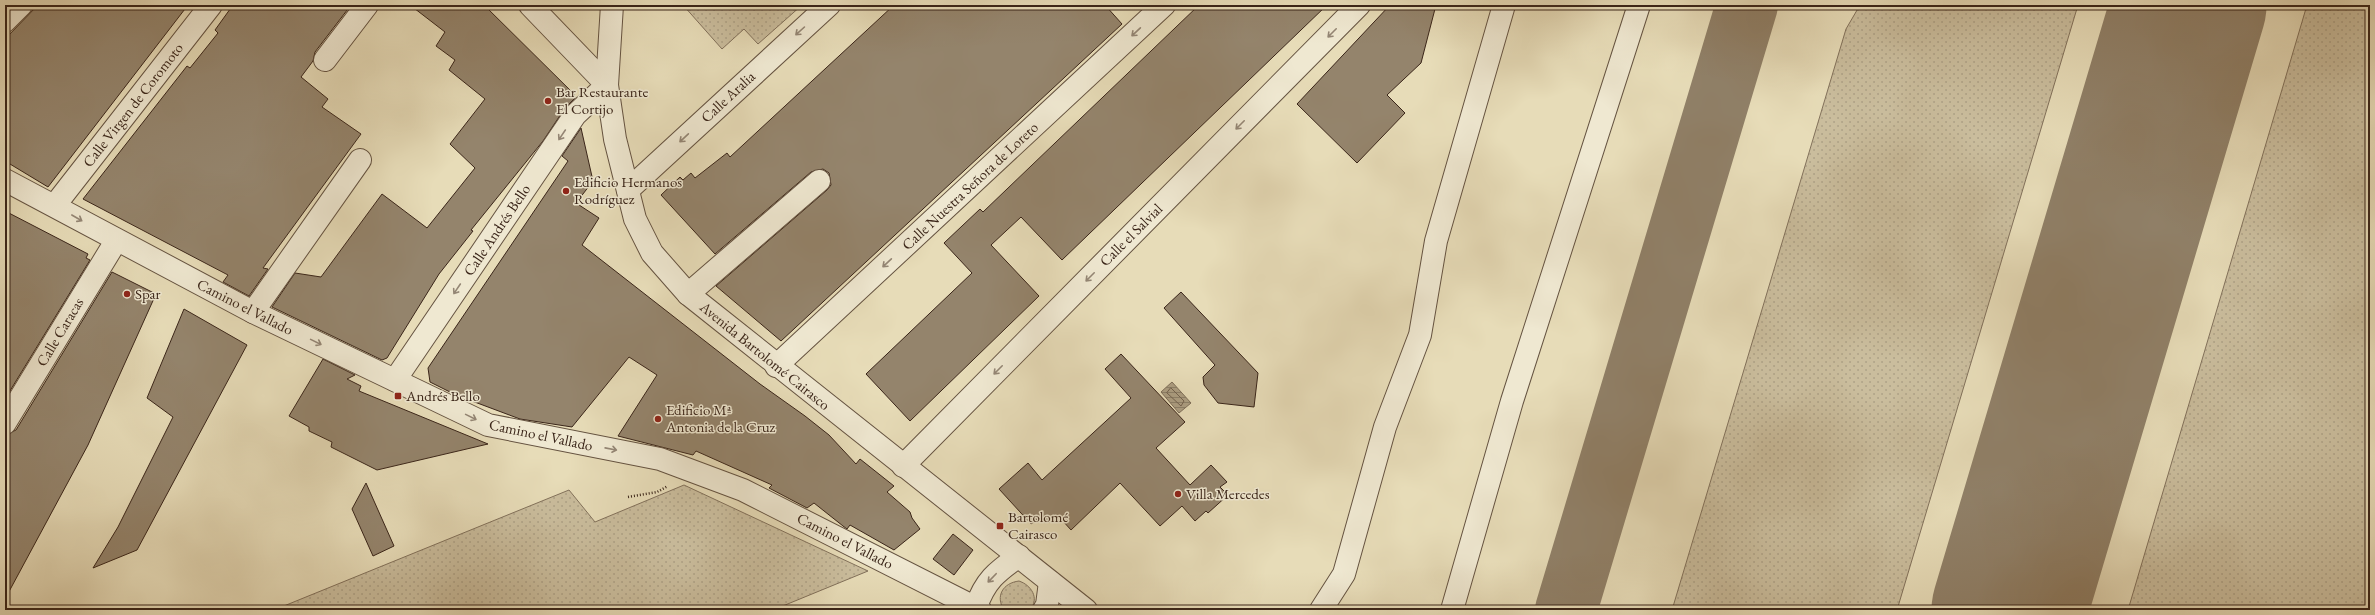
<svg xmlns="http://www.w3.org/2000/svg" width="2375" height="615" viewBox="0 0 2375 615" font-family="'EB Garamond',serif">
<style>
.grass{fill:url(#grass-dots);stroke:#82715b}
.water{fill:url(#water-rules);stroke:#7e6e58}
.lines{fill:none;stroke-linecap:round;stroke-linejoin:round}
.shore{stroke:#73624e;stroke-width:1}
.taxiway{stroke:#908068;stroke-width:62}
.runway{stroke:#908068;stroke-width:155}
.building{fill:#94846c;stroke:#3a2519}
.minor-casing{stroke:#655341;stroke-width:24}
.path{stroke:#3a2519;stroke-width:2.5;stroke-dasharray:1 2;stroke-linecap:butt}
.minor{stroke:#efe8d1;stroke-width:22}
.oneway{stroke:#948675}
.poi-dot{fill:#8f2418;stroke:#efe8d1;stroke-width:1.5}
.labels{text-anchor:middle;stroke-width:3;stroke-linejoin:round;paint-order:stroke}
.poi-label{font-size:15px;fill:#3a2519;stroke:#efe8d1;text-anchor:start}
.street-label{font-size:15px;fill:#3a2519;stroke:#efe8d1}
</style>
<defs>
<pattern id="grass-dots" width="8" height="8" patternUnits="userSpaceOnUse"><rect width="8" height="8" fill="#cabd9d"/><path d="M2 2h.1M6 6h.1" fill="none" stroke="#aea287" stroke-width="1.8" stroke-linecap="round"/></pattern>
<pattern id="water-rules" width="6" height="5" patternUnits="userSpaceOnUse"><rect width="6" height="5" fill="#ac9e82"/><path d="M0 2.5h6" fill="none" stroke="#8d816a"/></pattern>
</defs>
<rect width="100%" height="100%" fill="#e7dcb8"/>
<filter id="stains"><feTurbulence type="fractalNoise" baseFrequency=".005" numOctaves="4"/><feColorMatrix values="0 0 0 0 .2 0 0 0 0 .09 0 0 0 0 .02 0 0 0 .5 -.17"/></filter>
<radialGradient id="worn" r=".72"><stop offset=".6" stop-color="#630" stop-opacity="0"/><stop offset="1" stop-color="#630" stop-opacity=".3"/></radialGradient>
<g class="grass">
<path d="M683,5H802L758,44L744,29L722,49Z"/>
<path d="M1860,5H2078L1897,610H1672L1846,29Z"/>
<path d="M2307,5H2370V610H2128Z"/>
<path d="M684,485L868,571L773,610H274L569,490L595,522Z"/>
<path d="M1019,581C1031,585 1040,598 1030,610H1004C995,596 1003,583 1019,581Z"/>
</g>
<path class="water" d="M1172,382L1191,403L1179,413L1161,392Z"/>
<g class="lines">
<path class="shore" d="M1171,388L1184,401L1181,406L1167,393Z"/>
<path class="taxiway" d="M1566,610L1747,5"/>
<path class="runway" d="M2009,610L2189,5"/>
</g>
<g class="building">
<path d="M38,5H188L48,187L5,161V39Z"/>
<path d="M233,5H351L315,52L313,61L301,77L328,99L322,107L361,134L263,268L268,269L249,296L223,282L228,275L83,199L187,66L190,68L218,33L215,30Z"/>
<path d="M410,5H484L574,94L575,98L565,108L543,141L471,230L473,231L439,274L387,358L382,360L272,307L295,273L321,277L382,194L427,228L475,168L450,144L485,99L449,70L455,60L436,46L445,32Z"/>
<path d="M894,5H1105L1122,24L781,341L716,286L827,190L831,185L829,173L823,169L811,172L715,254L661,195L680,177L683,180L691,173L695,178L727,153L730,157Z"/>
<path d="M1199,5H1327L1062,260L1021,217L991,245L1039,296L910,421L866,374L972,273L944,243L980,209L983,212Z"/>
<path d="M1390,5H1436L1421,63L1387,95L1405,113L1357,163L1297,104Z"/>
<path d="M581,128L593,181L576,203L599,218L582,245L760,384L805,416L829,435L856,464L860,459L894,486L887,492L910,512L912,518L920,529L894,550L850,525L847,529L843,526L814,503L807,508L769,488L772,485L696,451L693,455L618,436L657,375L629,357L572,427L520,419L456,395L430,382L428,368L568,161L562,156Z"/>
<path d="M5,211L88,254L86,258L90,260L5,399Z"/>
<path d="M112,272L156,294L88,445L5,599V435L16,430Z"/>
<path d="M1181,292L1258,373L1254,407L1218,403L1204,385L1203,377L1215,365L1164,308Z"/>
<path d="M184,309L247,345L137,550L93,568L118,527L173,417L147,398Z"/>
<path d="M1121,354L1185,422L1156,448L1190,485L1211,465L1227,482L1220,487L1228,495L1208,513L1206,511L1195,521L1182,506L1160,526L1120,483L1071,530L1062,520L1048,522L1042,515L1031,524L999,489L1028,463L1042,480L1131,398L1105,369Z"/>
<path d="M323,359L355,375L347,379L361,386L359,391L488,444L377,470L331,447L332,442L309,431V427L289,416Z"/>
<path d="M366,483L394,546L373,556L352,509Z"/>
<path d="M953,534L973,550L954,575L933,559Z"/>
</g>
<g class="lines">
<defs>
<g id="minor">
<path d="M530,5L607,85"/>
<path d="M612,5L607,85L615,139L635,219L652,253L688,294L1086,610"/>
<path d="M5,21L21,5"/>
<path d="M325,60L367,5"/>
<path d="M5,180L253,312L488,425L660,459L743,490L980,610"/>
<path d="M628,190L829,5"/>
<path d="M55,205L211,5"/>
<path d="M688,294L819,181"/>
<path d="M253,312L360,160"/>
<path d="M776,366L1164,5"/>
<path d="M395,380L575,115L607,85"/>
<path d="M5,423L116,241"/>
<path d="M903,466L1359,5"/>
<path d="M976,607C985,581 996,572 1019,556"/>
<path d="M1044,610L1047,605L1050,582"/>
<path d="M1321,610L1344,574L1385,427L1420,335L1436,241L1504,5"/>
<path d="M1452,610L1512,401L1639,5"/>
</g>
</defs>
<use href="#minor" class="minor-casing"/>
<path class="path" d="M628,497L657,492L668,486"/>
<use href="#minor" class="minor"/>
</g>
<defs><path id="oneway-shaft" d="M-6 0H5M1.5-3L5.5 0L1.5 3" fill="none" stroke-width="1.6" stroke-linecap="round" stroke-linejoin="round"/></defs>
<g class="oneway">
<use href="#oneway-shaft" transform="translate(800 31) rotate(138)"/>
<use href="#oneway-shaft" transform="translate(1136 32) rotate(137)"/>
<use href="#oneway-shaft" transform="translate(1332 33) rotate(135)"/>
<use href="#oneway-shaft" transform="translate(1240 125) rotate(135)"/>
<use href="#oneway-shaft" transform="translate(562 135) rotate(124)"/>
<use href="#oneway-shaft" transform="translate(684 138) rotate(137)"/>
<use href="#oneway-shaft" transform="translate(77 218) rotate(30)"/>
<use href="#oneway-shaft" transform="translate(887 263) rotate(137)"/>
<use href="#oneway-shaft" transform="translate(1090 277) rotate(135)"/>
<use href="#oneway-shaft" transform="translate(457 289) rotate(124)"/>
<use href="#oneway-shaft" transform="translate(316 342) rotate(26)"/>
<use href="#oneway-shaft" transform="translate(998 370) rotate(135)"/>
<use href="#oneway-shaft" transform="translate(471 417) rotate(26)"/>
<use href="#oneway-shaft" transform="translate(611 449) rotate(11)"/>
<use href="#oneway-shaft" transform="translate(992 578) rotate(134)"/>
</g>
<g class="poi-dot">
<circle cx="548" cy="101" r="4"/>
<circle cx="566" cy="191" r="4"/>
<circle cx="127" cy="294" r="4"/>
<rect x="394" y="392" width="8" height="8" rx="2"/>
<circle cx="658" cy="419" r="4"/>
<circle cx="1178" cy="494" r="4"/>
<rect x="996" y="522" width="8" height="8" rx="2"/>
</g>
<g class="labels">
<g class="poi-label">
<text x="556" y="97">Bar Restaurante<tspan x="556" dy="17">El Cortijo</tspan></text>
<text x="574" y="187">Edificio Hermanos<tspan x="574" dy="17">Rodríguez</tspan></text>
<text x="135" y="299">Spar</text>
<text x="406" y="401">Andrés Bello</text>
<text x="666" y="415">Edificio Mª<tspan x="666" dy="17">Antonia de la Cruz</tspan></text>
<text x="1186" y="499">Villa Mercedes</text>
<text x="1008" y="522">Bartolomé<tspan x="1008" dy="17">Cairasco</tspan></text>
</g>
<g class="street-label">
<text transform="translate(728 97) rotate(-43)" y="5">Calle Aralia</text>
<text transform="translate(133 105) rotate(-52)" y="5">Calle Virgen de Coromoto</text>
<text transform="translate(970 186) rotate(-43)" y="5">Calle Nuestra Señora de Loreto</text>
<text transform="translate(497 230) rotate(-56)" y="5">Calle Andrés Bello</text>
<text transform="translate(1131 235) rotate(-45)" y="5">Calle el Salvial</text>
<text transform="translate(245 307) rotate(27)" y="5">Camino el Vallado</text>
<text transform="translate(60 332) rotate(-59)" y="5">Calle Caracas</text>
<text transform="translate(765 356) rotate(39)" y="5">Avenida Bartolomé Cairasco</text>
<text transform="translate(541 435) rotate(12)" y="5">Camino el Vallado</text>
<text transform="translate(845 541) rotate(27)" y="5">Camino el Vallado</text>
</g>
</g>
<rect width="2375" height="615" fill="none" stroke="#e7dcb8" stroke-width="20"/>
<rect x="6" y="6" width="2363" height="603" fill="none" stroke="#3a2519" stroke-width="2"/>
<rect x="10" y="10" width="2355" height="595" fill="none" stroke="#3a2519"/>
<rect width="100%" height="100%" filter="url(#stains)"/>
<rect width="100%" height="100%" fill="url(#worn)"/>
</svg>
